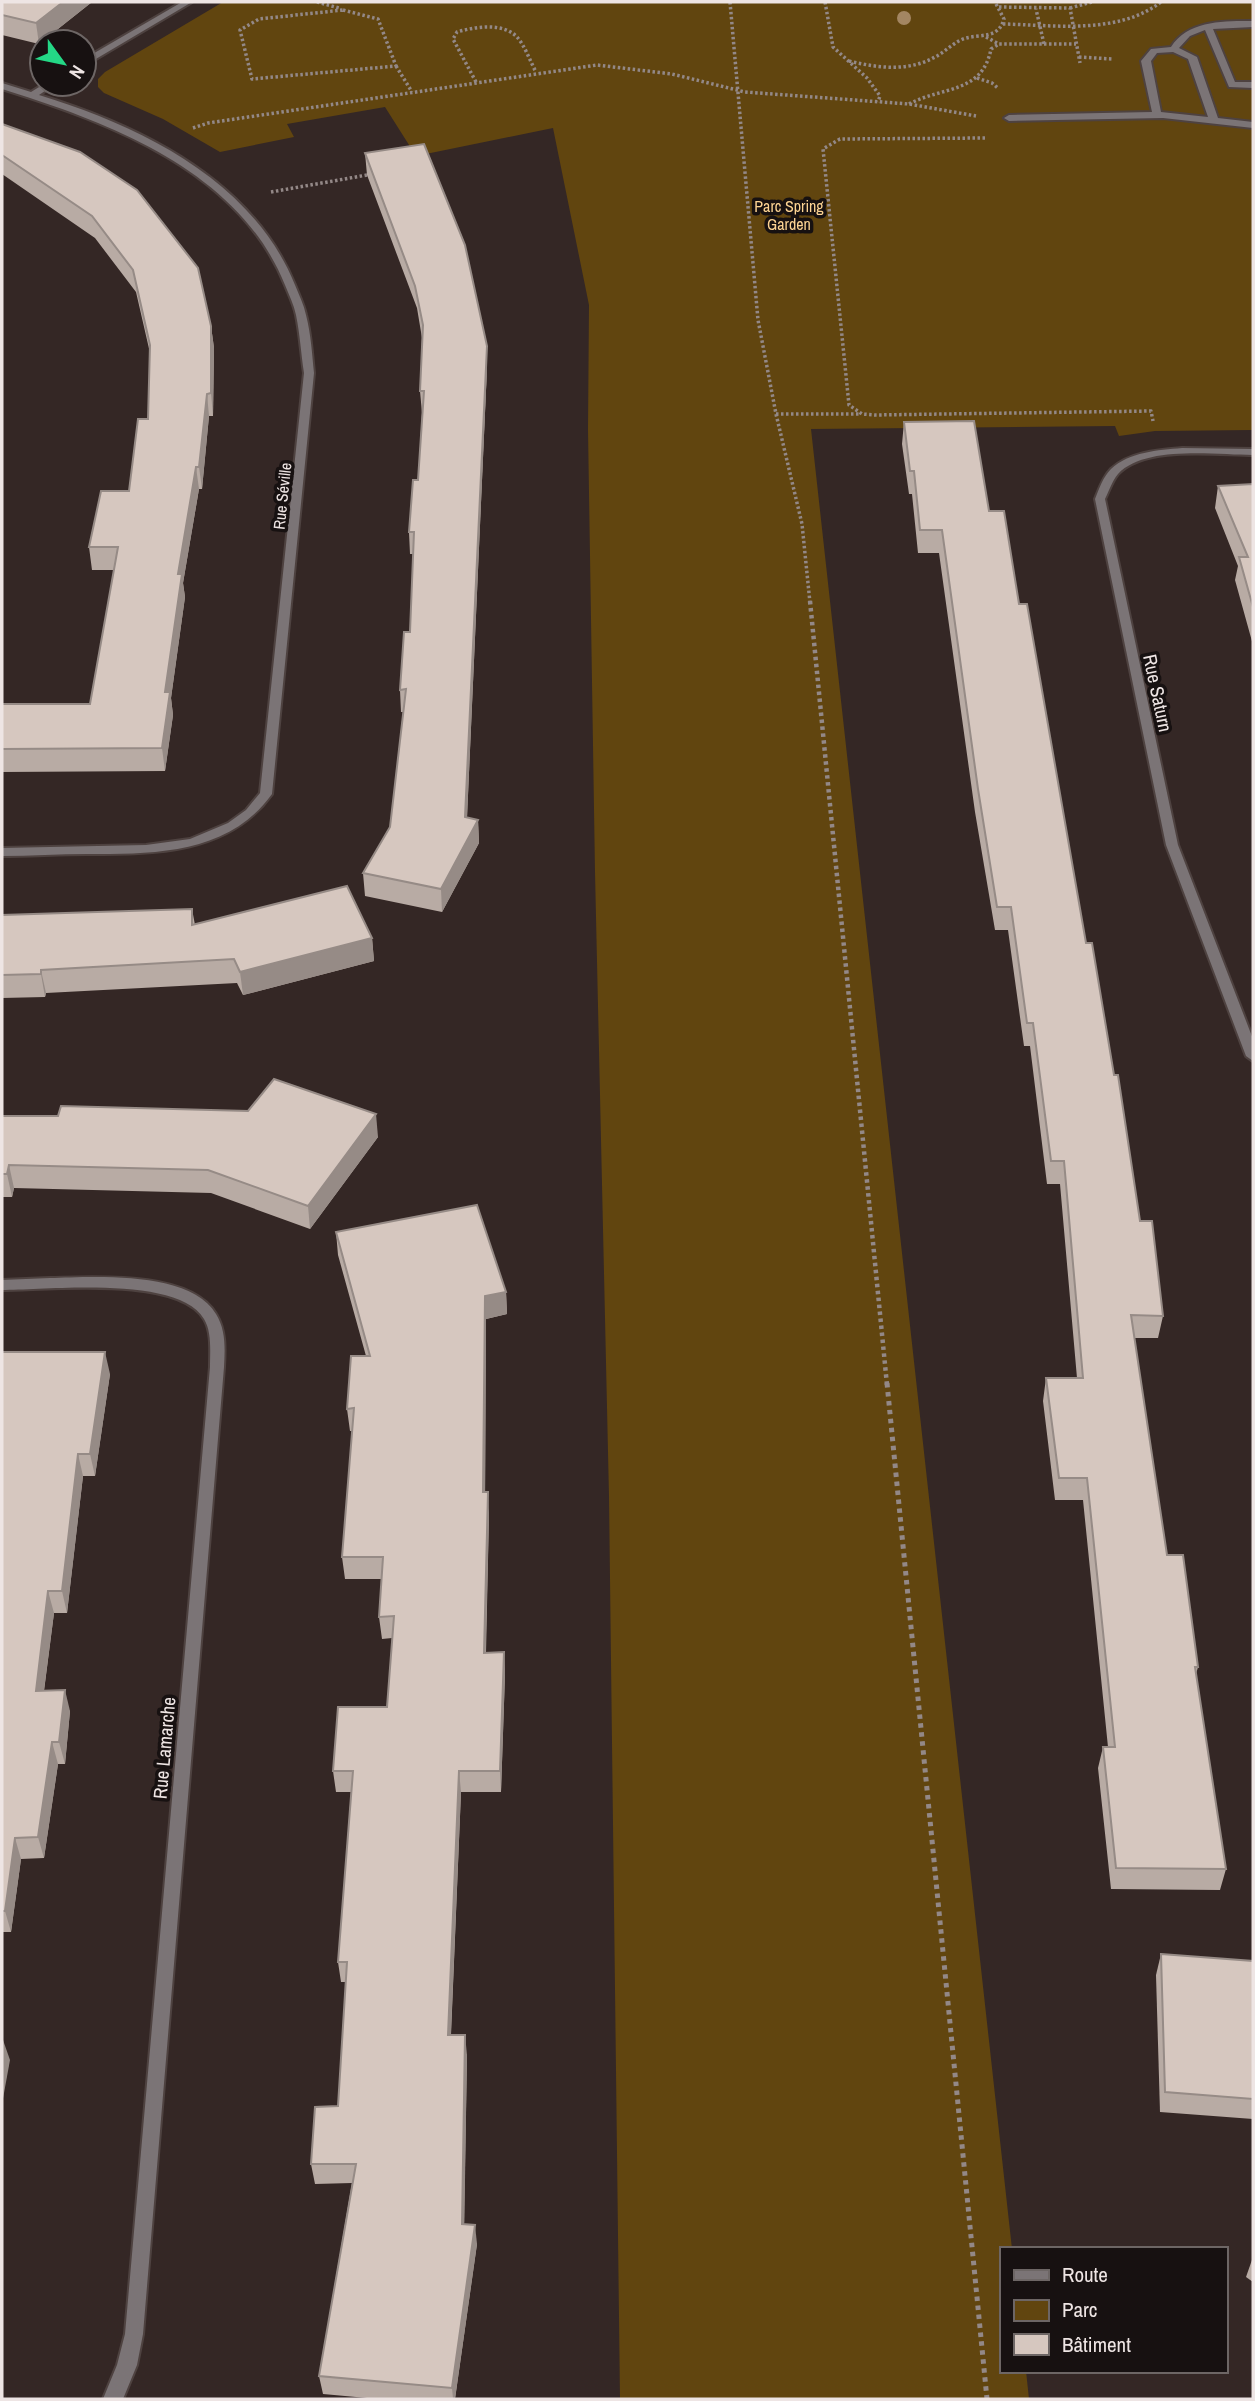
<svg xmlns="http://www.w3.org/2000/svg" width="1255" height="2401" viewBox="0 0 1255 2401" font-family="'Archivo Narrow',sans-serif">
<style>
.green{fill:#61450f}
.lines{fill:none;stroke-linecap:round;stroke-linejoin:round}
.service-casing{stroke:#4e4240;stroke-width:4}
.minor-casing{stroke:#4e4240;stroke-width:4}
.path-far2{stroke:#938887;stroke-width:3.5;stroke-dasharray:2.5 2.5;stroke-linecap:butt}
.path-far1{stroke:#938887;stroke-width:4.5;stroke-dasharray:3.5 3.5;stroke-linecap:butt}
.path{stroke:#938887;stroke-width:5;stroke-dasharray:4.5 4.5;stroke-linecap:butt}
.service{fill:#7b7476;fill-rule:evenodd}
.minor{fill:#7b7476;fill-rule:evenodd}
.tree{fill:#a38662}
.wall{fill:#b8aba4}
.shaded-wall{fill:#968b86}
.building{fill:#d6c7bf;stroke:#968b86;stroke-width:2}
.labels{text-anchor:middle;stroke-width:7;stroke-linejoin:round;paint-order:stroke}
.far-park-label{font-size:16px;fill:#fdd493;stroke:#171111}
.far-street-label{font-size:16px;fill:#eee5e4;stroke:#171111}
.street-label{font-size:19px;fill:#eee5e4;stroke:#171111}
</style>
<rect width="100%" height="100%" fill="#342725"/>
<path class="green" d="M223,2H1253V430L1155,431L1119,436L1115,426L811,429L1012,2249H1001V2371H1026L1029,2399H620L609,1496L595,872L588,429L589,305L553,128L416,156L385,107L287,124L294,137L220,152L163,119L104,93L98,87V79L105,72Z"/>
<g class="lines">
<defs>
<path id="service" d="M1253,21V27L1213,29L1235,82H1253V88L1229,87L1205,30L1190,36L1179,48L1197,57L1218,118L1253,122V128L1163,118L1009,121L1004,118L1009,115L1152,112L1141,61L1151,49L1171,47C1188,20 1225,21 1253,21ZM1173,52L1188,59L1208,117L1161,112L1151,61L1157,53Z"/>
<g id="minor">
<path d="M182,2H192L84,66V59Z"/>
<path d="M2,83L31,92L44,84H55L39,95C141,126 253,181 295,285C299,295 304,305 306,315C311,334 312,354 314,373L272,794C229,854 155,854 87,854C59,854 30,856 2,856V848L146,845L190,839L228,823L246,810L260,793L304,373C301,354 300,334 296,315C294,305 289,295 285,285C239,171 111,123 2,89Z"/>
<path d="M1182,448L1253,449V455C1216,455 1145,445 1118,474C1112,481 1109,491 1105,499L1178,845L1253,1039V1061L1246,1056L1166,845L1095,499C1099,489 1103,477 1111,469C1129,452 1158,450 1182,448Z"/>
<path d="M50,1278C94,1277 190,1270 216,1314C226,1330 225,1349 224,1367L143,2334L137,2365L123,2399H103L117,2365L125,2334L210,1367C210,1352 212,1332 204,1319C178,1275 48,1290 2,1290V1280Z"/>
</g>
</defs>
<use href="#service" class="service-casing"/>
<use href="#minor" class="minor-casing"/>
<g class="path-far2">
<path d="M317,2L339,8"/>
<path d="M730,2L758,320L776,414L802,524L810,603"/>
<path d="M825,2L833,47L867,78L880,96L878,102"/>
<path d="M999,7L1070,8L1080,63"/>
<path d="M1070,8L1092,2"/>
<path d="M343,10L378,19L396,66L252,79L240,30L259,19Z"/>
<path d="M1003,24C1054,25 1118,35 1161,2"/>
<path d="M986,37L999,44H1044L1036,9"/>
<path d="M1044,44H1076"/>
<path d="M1079,57L1112,59"/>
<path d="M849,61C878,68 908,72 935,57C945,52 953,43 963,39C980,33 998,40 1004,19L995,2"/>
<path d="M396,66L412,92"/>
<path d="M977,78L992,83L999,89"/>
<path d="M476,82L453,39L457,32C474,27 503,22 517,37C525,46 530,61 536,72"/>
<path d="M909,104C943,86 982,94 991,49L999,44"/>
<path d="M193,128L208,123L597,65L672,74L745,92L909,104L976,116"/>
<path d="M985,138L840,139L823,149L849,405L862,414L875,415L1151,411L1153,421"/>
<path d="M271,192L367,175"/>
<path d="M776,414H861"/>
</g>
<path class="path-far1" d="M810,601L887,1385"/>
<path class="path" d="M887,1383L987,2399"/>
<use href="#service" class="service"/>
<use href="#minor" class="minor"/>
</g>
<circle class="tree" cx="904" cy="18" r="7"/>
<g class="wall">
<path d="M2,2H92L39,44L2,35Z"/>
<path d="M2,124L211,326L214,348L213,416H209L202,489H199L183,583L185,597L171,698L173,715L165,771L2,772V704H90L114,570H92L89,547L129,491L148,419L150,353L136,292L95,238L2,174Z"/>
<path d="M365,153L487,346V368L467,818L478,820L479,843L442,912L365,896L363,873L390,827L403,712H401L400,690L410,632L413,554H410L409,532L418,480L422,413L420,391L422,338L417,308L367,175Z"/>
<path d="M904,422L989,511L1019,604L1086,943L1114,1075L1140,1221L1163,1316L1158,1338H1134L1167,1555L1198,1667L1196,1674L1226,1869L1220,1890L1111,1889L1098,1768L1103,1747H1108L1083,1500H1055L1043,1401L1046,1378H1077L1060,1184H1047L1030,1046H1024L1008,930H995L975,812L939,553H918L912,494H909L902,444Z"/>
<path d="M1253,484V645L1235,580L1238,566L1215,508L1218,486Z"/>
<path d="M192,909L195,925L372,938L374,961L243,995L237,983L46,993L45,997L2,998V915Z"/>
<path d="M2,1116L378,1137L310,1229L211,1193L14,1188L12,1197H2Z"/>
<path d="M336,1232L506,1292L507,1314L486,1319L485,1492L489,1515L486,1653L504,1652L505,1674L501,1792H461L451,2035L467,2055L464,2224L477,2244L455,2399H378L323,2394L319,2376L352,2183L315,2184L311,2164L338,2106L346,1982H341L338,1962L351,1792H336L333,1771L387,1707L392,1638L382,1639L379,1617L382,1579H345L342,1557L352,1431H350L347,1409L366,1356L338,1255Z"/>
<path d="M2,1352L110,1374L95,1476H83L67,1613H54L44,1691L70,1711L65,1764H58L44,1858L21,1859L11,1932H2Z"/>
<path d="M1161,1954L1253,1961V2119L1160,2112L1156,1975Z"/>
<path d="M1253,2257V2282L1246,2277Z"/>
</g>
<g class="shaded-wall">
<path d="M63,2H92L39,44L36,23Z"/>
<path d="M211,326L214,348L213,416L211,393Z"/>
<path d="M487,346V368L466,840L465,817Z"/>
<path d="M207,394L209,416L202,489L199,467Z"/>
<path d="M196,467L199,489L183,583L185,597L171,698L173,715L165,771L162,748L165,692L178,574Z"/>
<path d="M478,820L479,843L442,912L441,889Z"/>
<path d="M372,938L374,961L243,995L240,972Z"/>
<path d="M41,970L46,993L45,997L41,974Z"/>
<path d="M376,1114L378,1137L310,1229L308,1206Z"/>
<path d="M9,1165L14,1188L12,1197L7,1174Z"/>
<path d="M506,1292L507,1314L486,1319L485,1515L483,1492L485,1296Z"/>
<path d="M105,1352L110,1374L95,1476L90,1454Z"/>
<path d="M78,1454L83,1476L67,1613L62,1591Z"/>
<path d="M488,1492L489,1515L485,1675L484,1653Z"/>
<path d="M48,1591L54,1613L41,1713L36,1691Z"/>
<path d="M504,1652L505,1674L501,1792L500,1771Z"/>
<path d="M65,1690L70,1711L65,1764L59,1742Z"/>
<path d="M52,1742L58,1764L44,1858L38,1837Z"/>
<path d="M459,1771L461,1792L450,2055L448,2035Z"/>
<path d="M15,1838L21,1859L11,1932L5,1911Z"/>
<path d="M465,2035L467,2055L464,2243L462,2224Z"/>
<path d="M3,2040L10,2060L2,2104V2048Z"/>
<path d="M475,2225L477,2244L455,2399H453L452,2388Z"/>
</g>
<g class="building">
<path d="M2,2H63L36,23L2,15Z"/>
<path d="M2,124L80,152L137,190L198,268L211,326V393L207,394L199,467H196L178,574H182L165,692H170L162,748L2,749V704H90L118,547H89L101,491H129L138,419H148L150,345L133,270L92,216L2,155Z"/>
<path d="M424,144L465,245L487,346L465,817L478,820L441,889L363,873L390,827L406,689L400,690L404,632H410L414,532H409L413,480H418L424,391H420L423,325L415,286L365,153Z"/>
<path d="M974,421L989,511H1004L1019,604H1027L1086,943H1092L1114,1075H1118L1140,1221H1152L1163,1316L1131,1315L1167,1555H1183L1198,1667H1195L1226,1869L1116,1868L1103,1747H1115L1087,1478H1059L1046,1378H1083L1064,1161H1051L1033,1023H1027L1011,907H997L978,789L942,530H920L914,471H910L904,422Z"/>
<path d="M1253,484V607L1239,557H1248L1218,486Z"/>
<path d="M347,886L372,938L240,972L234,959L41,970V974L2,975V915L192,909V925Z"/>
<path d="M274,1079L376,1114L308,1206L208,1170L9,1165L7,1174H2V1116H58L61,1106L248,1111Z"/>
<path d="M477,1205L506,1292L485,1296L483,1492H488L484,1653L504,1652L500,1771H459L448,2035H465L462,2224L475,2225L452,2388L319,2376L356,2164H311L315,2107L338,2106L347,1962H338L353,1771H333L338,1707H387L394,1616L379,1617L383,1557H342L354,1408L347,1409L351,1356H370L336,1232Z"/>
<path d="M2,1352H105L90,1454H78L62,1591H48L36,1691L65,1690L59,1742H52L38,1837L15,1838L5,1911H2Z"/>
<path d="M1161,1954L1253,1961V2099L1165,2092Z"/>
</g>
<g class="labels">
<g class="far-park-label">
<text x="789" y="212">Parc Spring<tspan x="789" dy="18">Garden</tspan></text>
</g>
<g class="far-street-label">
<text transform="translate(282 496) rotate(-84)" y="6">Rue Séville</text>
</g>
<g class="street-label">
<text transform="translate(1158 693) rotate(78)" y="7">Rue Saturn</text>
<text transform="translate(164 1748) rotate(-85)" y="7">Rue Lamarche</text>
</g>
</g>
<rect width="1255" height="2401" fill="none" stroke="#eee5e4" stroke-width="7"/>
<rect x="1000" y="2247" width="228" height="126" fill="#171111" stroke="#6d6665" stroke-width="2"/>
<rect x="1014" y="2270" width="35" height="10" fill="#7b7476" stroke="#6d6665" stroke-width="2"/>
<text x="1062" y="2282" font-size="21" fill="#eee5e4">Route</text>
<rect x="1014" y="2300" width="35" height="21" fill="#61450f" stroke="#6d6665" stroke-width="2"/>
<text x="1062" y="2317" font-size="21" fill="#eee5e4">Parc</text>
<rect x="1014" y="2334" width="35" height="21" fill="#d6c7bf" stroke="#6d6665" stroke-width="2"/>
<text x="1062" y="2352" font-size="21" fill="#eee5e4">Bâtiment</text>
<g transform="translate(63 63) rotate(123)"><circle r="33" fill="#171111" stroke="#6d6665" stroke-width="2"/>
<path d="M0-5L12 26L0 18L-12 26Z" fill="#24d886"/>
<text y="-10" font-size="19" font-weight="bold" text-anchor="middle" fill="#eee5e4">N</text>
</g>
</svg>
